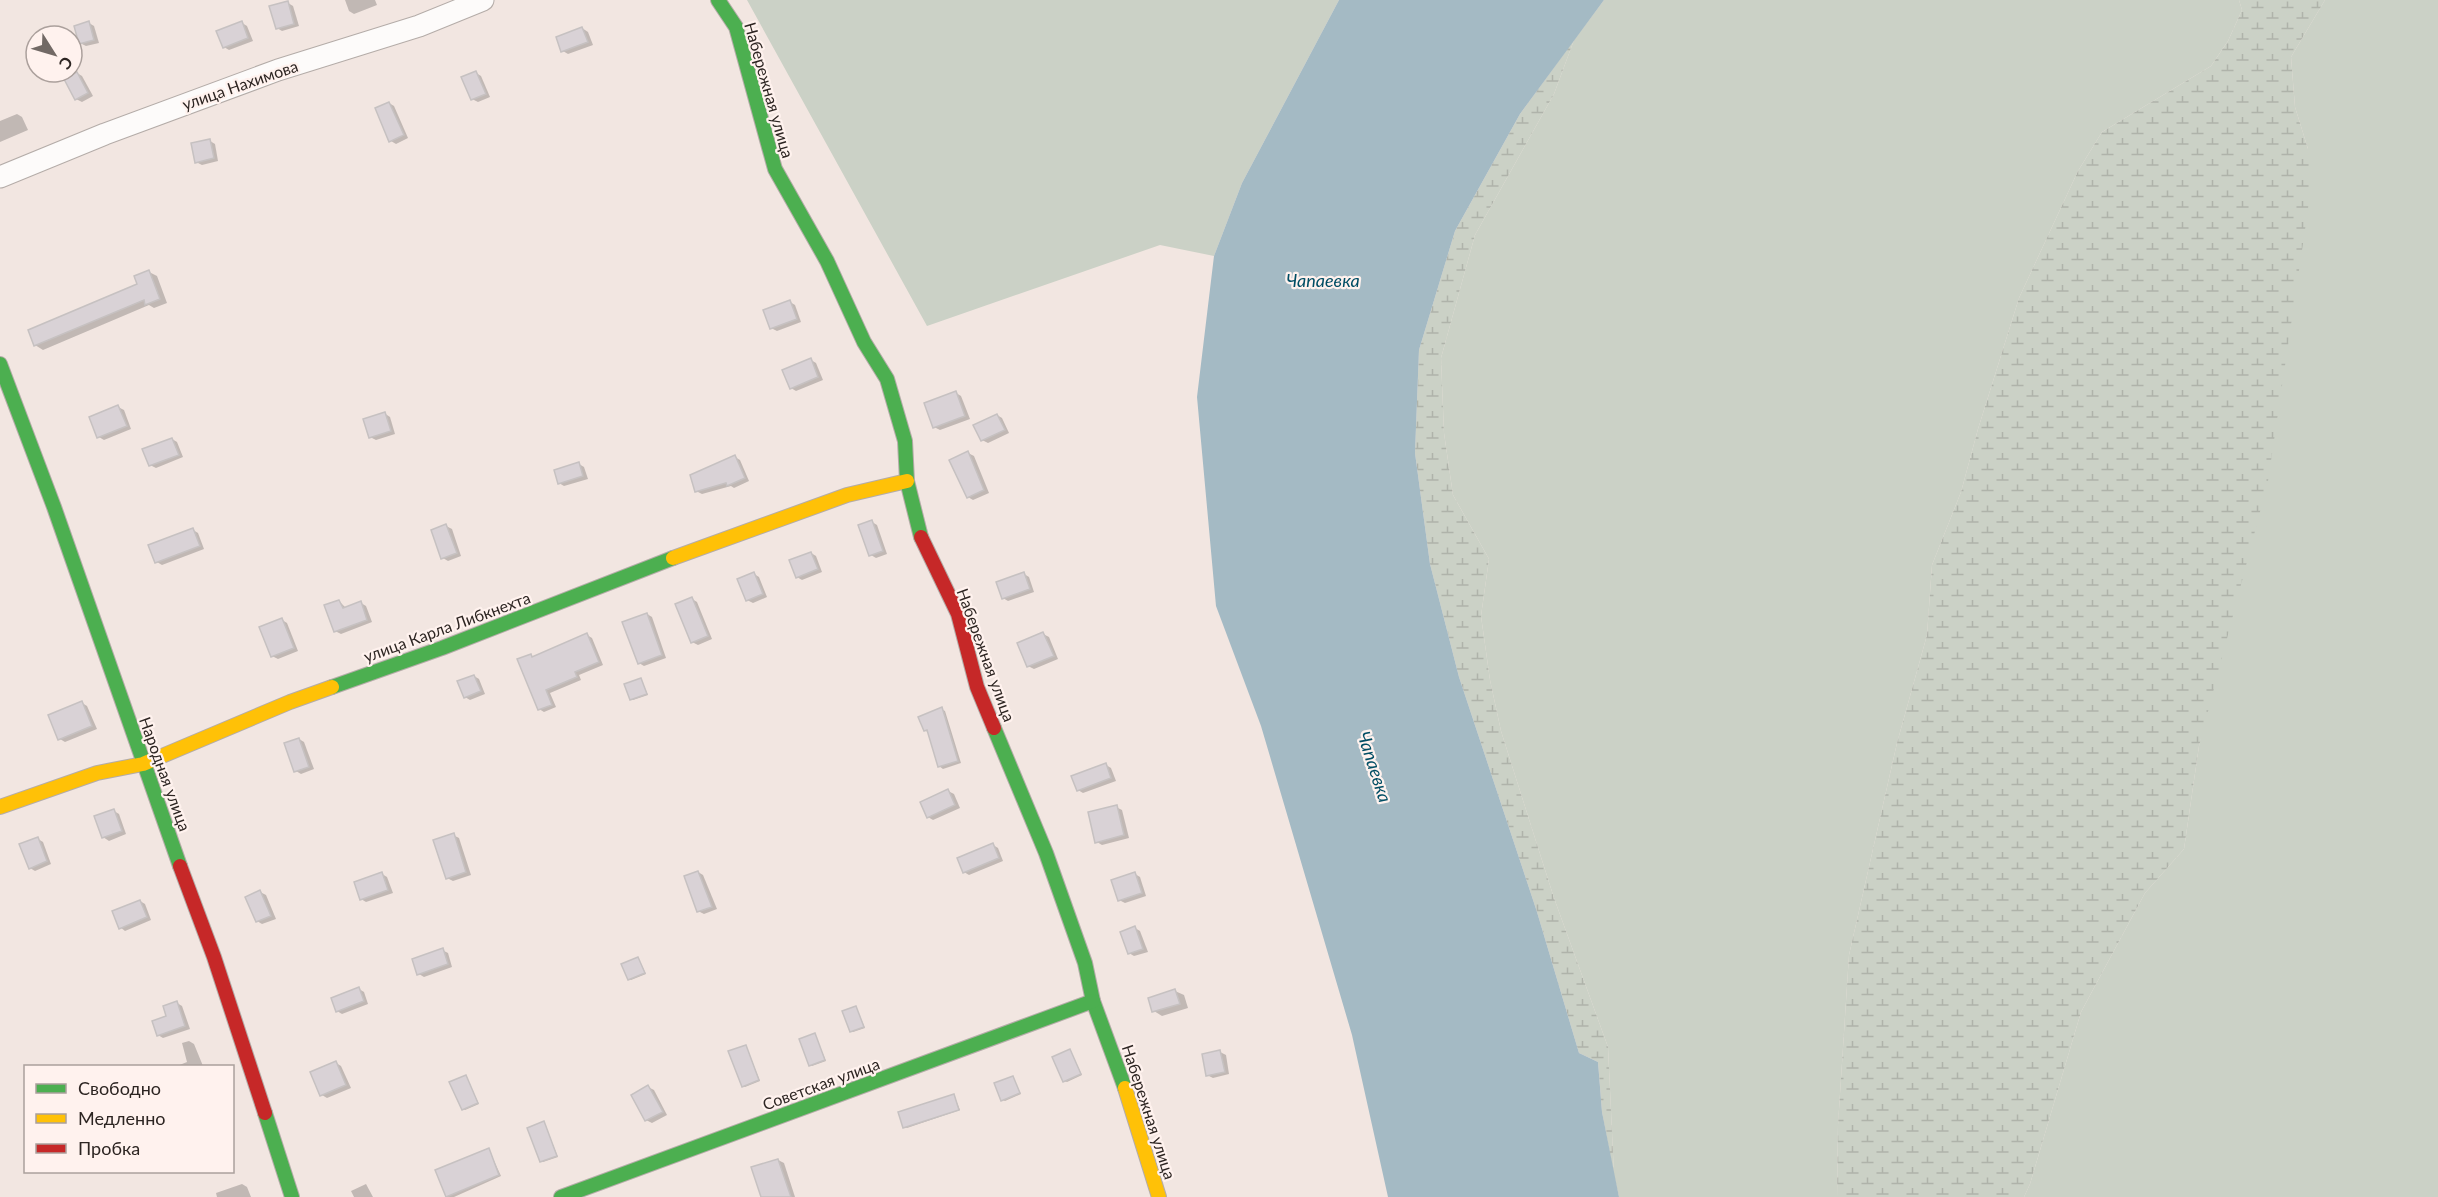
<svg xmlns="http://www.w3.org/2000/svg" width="2438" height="1197" viewBox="0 0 2438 1197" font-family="Lato,sans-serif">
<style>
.green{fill:#cbd1c6}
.wetland{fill:url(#wetland-marsh)}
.water{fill:#a4bac4}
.shadow{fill:#0003}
.building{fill:#d9d2d6;stroke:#c6c1c1;stroke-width:1.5}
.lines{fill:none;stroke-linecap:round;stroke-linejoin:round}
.street-casing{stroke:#b4aca8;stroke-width:23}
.fast-casing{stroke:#b4aca8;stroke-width:16}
.slow-casing{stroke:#b4aca8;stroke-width:16}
.jam-casing{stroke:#b4aca8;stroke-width:16}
.street{stroke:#fdfbfa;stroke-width:21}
.fast{stroke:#4caf50;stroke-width:14}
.slow{stroke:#ffc107;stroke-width:14}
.jam{stroke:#c62828;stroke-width:14}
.labels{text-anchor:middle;stroke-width:4.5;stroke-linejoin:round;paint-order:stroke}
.street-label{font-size:16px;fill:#2d2522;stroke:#fff2ee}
.water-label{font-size:18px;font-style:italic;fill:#004d64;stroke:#fff2ee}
</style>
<defs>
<pattern id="wetland-marsh" width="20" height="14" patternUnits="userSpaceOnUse" patternTransform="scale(1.5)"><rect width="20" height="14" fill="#cbd1c6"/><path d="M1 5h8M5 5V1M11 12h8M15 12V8" fill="none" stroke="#afb3aa"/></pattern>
</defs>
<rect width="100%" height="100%" fill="#f2e6e1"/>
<g class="green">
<path d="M747,0H1339L1242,183L1214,256L1160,245L927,326Z"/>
<path d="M1604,0H2239L2242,10L2228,41L2211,66L2102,132L2078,171L2019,298L1978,429L1961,492L1932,565L1927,635L1897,743L1849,955L1838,1125L1837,1197H1619L1614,1175L1608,1047L1554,898L1501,731L1490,680L1481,616L1489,559L1453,495L1444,433L1441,358L1475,235L1554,94L1574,40Z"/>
<path d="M2325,0H2438V1197H2024L2030,1184L2081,1012L2145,893L2184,849L2199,746L2308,149L2295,107L2291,57Z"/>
</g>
<g class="wetland">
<path d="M2239,0H2325L2291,57L2295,107L2308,149L2311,189L2268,481L2199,746L2184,849L2145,893L2081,1012L2030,1184L2024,1197H1837L1838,1125L1849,955L1897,743L1927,635L1932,565L1961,492L1978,429L2019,298L2078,171L2102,132L2211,66L2228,41L2242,10Z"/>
<path d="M1574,40L1554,94L1475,235L1441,358L1444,433L1453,495L1489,559L1481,616L1490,680L1501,731L1554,898L1608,1047L1614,1175L1602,1112L1598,1062L1579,1053L1537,912L1459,677L1430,564L1415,453L1419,350L1455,231L1520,114Z"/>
</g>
<path class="water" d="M1339,0H1604L1520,114L1455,231L1419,350L1415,453L1430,564L1459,677L1537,912L1579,1053L1598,1062L1602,1112L1619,1197H1388L1352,1035L1261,726L1216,606L1197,397L1214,256L1242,183Z"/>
<g class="shadow">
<path d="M345,0H375L377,5L354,14L349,11Z"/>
<path d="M288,3L293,6L299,26L282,31L277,28Z"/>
<path d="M89,23L94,26L99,43L86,46L80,43Z"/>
<path d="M242,23L247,26L253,41L229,50L224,47Z"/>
<path d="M582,28L588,32L593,45L568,54L563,51Z"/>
<path d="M77,73L82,76L93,96L82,102L76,99Z"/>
<path d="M476,73L481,76L490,97L478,102L472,99Z"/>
<path d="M389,103L394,106L408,138L396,144L391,141Z"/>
<path d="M17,114L22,117L28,130L0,142V121Z"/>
<path d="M210,141L215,144L218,161L202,165L196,162Z"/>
<path d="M149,272L157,276L167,303L154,308L149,305L43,350L35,345L139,285Z"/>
<path d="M790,302L795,305L801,322L777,331L771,328Z"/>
<path d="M811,360L816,363L823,380L796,391L791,388Z"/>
<path d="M956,393L961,396L970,419L940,430L934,427Z"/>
<path d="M118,407L124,410L131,429L104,440L99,437Z"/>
<path d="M384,413L390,417L395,434L376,440L370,437Z"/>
<path d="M997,415L1002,418L1009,433L988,443L982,440Z"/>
<path d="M172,439L177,442L183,457L156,468L150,465Z"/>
<path d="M968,453L974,456L989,493L973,500L968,497Z"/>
<path d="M735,457L740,460L749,481L734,488L731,486L702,494L696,491Z"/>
<path d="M579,464L584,467L588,479L564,486L559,483Z"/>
<path d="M872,522L877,525L887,554L876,558L871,555Z"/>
<path d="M446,526L452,529L461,556L448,561L443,558Z"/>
<path d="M193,530L198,533L204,549L162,565L157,562Z"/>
<path d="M811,553L816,556L822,572L802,580L797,577Z"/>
<path d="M754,574L759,577L767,597L753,603L747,600Z"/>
<path d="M1024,574L1029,577L1034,592L1008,601L1003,598Z"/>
<path d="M692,599L697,602L712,639L698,645L692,642Z"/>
<path d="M339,601L346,608L361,603L366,606L372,622L341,634L335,631Z"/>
<path d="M647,614L652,617L666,658L644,666L639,663Z"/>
<path d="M282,620L287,623L298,651L278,659L272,656Z"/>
<path d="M1043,634L1049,637L1058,659L1034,669L1028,666Z"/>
<path d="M587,635L592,638L603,665L579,675L581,680L550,693L556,707L544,712L539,709L531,655L535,658Z"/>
<path d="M474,676L479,679L485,694L470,700L465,697Z"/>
<path d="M641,679L648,695L633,700L631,699Z"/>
<path d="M82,703L87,706L97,729L65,742L60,739L50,716Z"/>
<path d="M941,709L945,711L961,763L943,769L939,766L929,733L925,730Z"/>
<path d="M299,739L304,742L314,769L301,774L296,771Z"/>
<path d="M1106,765L1111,768L1116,781L1083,793L1078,790Z"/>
<path d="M948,791L954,794L960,808L933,820L928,817Z"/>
<path d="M1116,807L1122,810L1129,838L1102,845L1097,842Z"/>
<path d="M114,811L119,814L126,834L109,841L103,837Z"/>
<path d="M453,835L459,838L471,875L453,881L447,878Z"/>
<path d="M38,839L43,842L51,864L35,871L30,868Z"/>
<path d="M993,845L998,848L1003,861L969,875L964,872Z"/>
<path d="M698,872L703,875L717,909L704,914L698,911Z"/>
<path d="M382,874L387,877L393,893L366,902L361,899Z"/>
<path d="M1135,874L1140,877L1146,896L1125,903L1119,900Z"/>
<path d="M260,892L266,895L276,919L262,924L257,921Z"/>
<path d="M140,901L145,904L151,920L125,931L120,927Z"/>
<path d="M1135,928L1140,931L1148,952L1134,956L1129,953Z"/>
<path d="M442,950L448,953L452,967L424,977L419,974Z"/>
<path d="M638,958L646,974L631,980L629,979Z"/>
<path d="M359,989L364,992L368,1004L342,1014L337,1011Z"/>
<path d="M1175,991L1184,995L1188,1008L1162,1016L1154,1011Z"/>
<path d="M177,1003L182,1006L190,1029L163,1038L158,1035Z"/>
<path d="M856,1007L865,1028L853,1032L851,1031Z"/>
<path d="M815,1035L826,1061L812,1066L810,1065Z"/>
<path d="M189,1041L194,1044L203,1066H177L187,1062L182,1043Z"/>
<path d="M746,1046L760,1081L745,1087L743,1086Z"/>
<path d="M1070,1051L1082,1075L1067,1082L1064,1081Z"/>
<path d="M1220,1052L1226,1055L1229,1074L1213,1078L1207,1075Z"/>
<path d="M336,1063L341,1066L351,1088L327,1098L322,1095Z"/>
<path d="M465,1076L479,1104L465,1110L463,1109Z"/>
<path d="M1012,1077L1021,1094L1005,1101L1003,1100Z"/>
<path d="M648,1087L654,1090L667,1115L652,1123L646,1120Z"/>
<path d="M954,1095L960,1110L907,1128L905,1127Z"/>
<path d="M544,1123L558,1157L543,1162L541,1161Z"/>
<path d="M489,1150L501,1176L454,1197H447L437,1170Z"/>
<path d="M778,1160L784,1163L795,1197H762Z"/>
<path d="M242,1184L247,1187L251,1197H217L216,1193Z"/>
<path d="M366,1184L373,1197H354L351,1191Z"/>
</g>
<g class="building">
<path d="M288,1L294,24L276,29L269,6Z"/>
<path d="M89,21L94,40L79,44L74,26Z"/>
<path d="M242,21L248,38L223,48L216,31Z"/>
<path d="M582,27L588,42L561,52L556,37Z"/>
<path d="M476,71L486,94L471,100L461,77Z"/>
<path d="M77,72L88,93L75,100L64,79Z"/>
<path d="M389,102L404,135L389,142L375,108Z"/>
<path d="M210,139L214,158L195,163L191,143Z"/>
<path d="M149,270L160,299L145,305L144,300L34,346L28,330L137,284L134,276Z"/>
<path d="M790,300L797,319L770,329L763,310Z"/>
<path d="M811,358L818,377L790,389L782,370Z"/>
<path d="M956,391L965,416L933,428L924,403Z"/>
<path d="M118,405L127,426L97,438L89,417Z"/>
<path d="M385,412L391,431L369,438L363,419Z"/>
<path d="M997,414L1005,430L981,441L973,425Z"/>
<path d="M172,438L179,455L149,466L142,449Z"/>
<path d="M968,451L984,490L967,498L949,460Z"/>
<path d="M735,455L745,478L727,486L726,483L695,492L690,475Z"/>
<path d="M579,462L583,476L558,484L554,470Z"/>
<path d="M872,520L883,551L869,556L858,525Z"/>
<path d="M446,524L457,553L441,559L431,530Z"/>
<path d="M193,528L200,546L155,563L148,545Z"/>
<path d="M811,552L818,569L796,578L789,560Z"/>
<path d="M754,572L763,594L746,601L737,579Z"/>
<path d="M1024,572L1030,589L1002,599L996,582Z"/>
<path d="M692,597L708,636L691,643L675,604Z"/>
<path d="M339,600L343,608L361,601L367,620L334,632L324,605Z"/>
<path d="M647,613L662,655L638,664L622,622Z"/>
<path d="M282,618L294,648L271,657L259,627Z"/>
<path d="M1043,632L1054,656L1027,667L1017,643Z"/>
<path d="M587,633L599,662L575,672L577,677L546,690L552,705L538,710L517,659L531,654L532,657Z"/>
<path d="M474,675L481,691L464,698L457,681Z"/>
<path d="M641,678L647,694L630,700L624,684Z"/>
<path d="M82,701L92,726L58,740L48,715Z"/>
<path d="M942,707L958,761L938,767L927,730L924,731L918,717Z"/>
<path d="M299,738L309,767L294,772L284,743Z"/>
<path d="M1106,763L1111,778L1077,791L1071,776Z"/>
<path d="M948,789L955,805L927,818L920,802Z"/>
<path d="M1117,805L1124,835L1095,843L1088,812Z"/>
<path d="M114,809L122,831L102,838L94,816Z"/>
<path d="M454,833L466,872L446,879L433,840Z"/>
<path d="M38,837L47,861L29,869L19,844Z"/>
<path d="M993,843L999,858L963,873L957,858Z"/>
<path d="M698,871L712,907L697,912L684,876Z"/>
<path d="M382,872L388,890L360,900L354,882Z"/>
<path d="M1135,872L1142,893L1118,901L1111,880Z"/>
<path d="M260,890L271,916L256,922L245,897Z"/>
<path d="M140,900L147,917L119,929L112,911Z"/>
<path d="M1135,926L1143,949L1128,954L1120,932Z"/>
<path d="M443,948L448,964L417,975L412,959Z"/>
<path d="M638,957L645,973L628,980L621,964Z"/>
<path d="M359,987L364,1001L336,1012L331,998Z"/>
<path d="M1175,989L1180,1004L1152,1012L1148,998Z"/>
<path d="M177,1001L185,1026L157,1036L152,1021L166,1016L163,1006Z"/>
<path d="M856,1006L864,1027L850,1032L842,1011Z"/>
<path d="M815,1033L825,1060L809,1066L799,1039Z"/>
<path d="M746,1045L759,1080L742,1087L728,1051Z"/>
<path d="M1070,1049L1081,1074L1063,1082L1052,1057Z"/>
<path d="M1220,1050L1225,1072L1206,1076L1202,1054Z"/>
<path d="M336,1061L346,1085L320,1096L310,1072Z"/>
<path d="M466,1075L478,1103L462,1110L449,1082Z"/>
<path d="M1013,1076L1020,1093L1001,1101L994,1083Z"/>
<path d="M648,1085L663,1112L645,1121L631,1095Z"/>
<path d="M954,1094L959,1110L903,1128L898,1112Z"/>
<path d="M544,1121L557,1156L540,1162L527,1128Z"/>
<path d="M489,1148L499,1175L446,1197L435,1170Z"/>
<path d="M778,1159L791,1197H761L751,1167Z"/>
</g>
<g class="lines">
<defs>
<path id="street" d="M0,177L105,134L278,70L419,26L483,0"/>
<g id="fast">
<path d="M718,0L736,27L775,169L827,261L864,342L887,379L905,441L907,481L921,537"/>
<path d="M0,364L54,507L180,866"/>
<path d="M332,687L442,648L673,558"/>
<path d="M994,728L1046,853L1085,963L1093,1001L1125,1088"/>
<path d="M265,1113L292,1197"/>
<path d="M561,1197L1093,1001"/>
</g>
<g id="slow">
<path d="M673,558L847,495L907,481"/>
<path d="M0,807L97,773L143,764L290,702L332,687"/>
<path d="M1125,1088L1159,1197"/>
</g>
<g id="jam">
<path d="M921,537L958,614L977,687L994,728"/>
<path d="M180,866L214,957L265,1113"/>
</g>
</defs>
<use href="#street" class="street-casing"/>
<use href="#fast" class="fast-casing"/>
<use href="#slow" class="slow-casing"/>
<use href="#jam" class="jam-casing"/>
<use href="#street" class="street"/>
<use href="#fast" class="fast"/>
<use href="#slow" class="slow"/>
<use href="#jam" class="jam"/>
</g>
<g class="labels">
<g class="street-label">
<text transform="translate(240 85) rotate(-19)" y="6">улица Нахимова</text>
<text transform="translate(769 90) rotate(74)" y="6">Набережная улица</text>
<text transform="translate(447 627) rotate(-20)" y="6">улица Карла Либкнехта</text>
<text transform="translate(986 655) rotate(70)" y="6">Набережная улица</text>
<text transform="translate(165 774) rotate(70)" y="6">Народная улица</text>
<text transform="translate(821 1084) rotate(-20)" y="6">Советская улица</text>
<text transform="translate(1149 1112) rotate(72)" y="6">Набережная улица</text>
</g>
<g class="water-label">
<text x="1323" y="287">Чапаевка</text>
<text transform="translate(1374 767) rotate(72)" y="6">Чапаевка</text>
</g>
</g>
<rect x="24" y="1065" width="210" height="108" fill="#fff2ee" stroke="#aba09c" stroke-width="1.5"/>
<rect x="36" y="1084" width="30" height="9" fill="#4caf50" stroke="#aba09c" stroke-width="1.5"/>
<text x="78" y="1095" font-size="18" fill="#2d2522">Свободно</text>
<rect x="36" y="1114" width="30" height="9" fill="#ffc107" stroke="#aba09c" stroke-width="1.5"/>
<text x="78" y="1125" font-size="18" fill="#2d2522">Медленно</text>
<rect x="36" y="1144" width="30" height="9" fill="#c62828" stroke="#aba09c" stroke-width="1.5"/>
<text x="78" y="1155" font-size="18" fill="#2d2522">Пробка</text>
<g transform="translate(54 54) rotate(127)"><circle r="28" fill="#fff2ee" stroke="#aba09c" stroke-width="1.5"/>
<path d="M0-4.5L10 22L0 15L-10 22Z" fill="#726965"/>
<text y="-9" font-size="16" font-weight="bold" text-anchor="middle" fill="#2d2522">С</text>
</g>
</svg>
